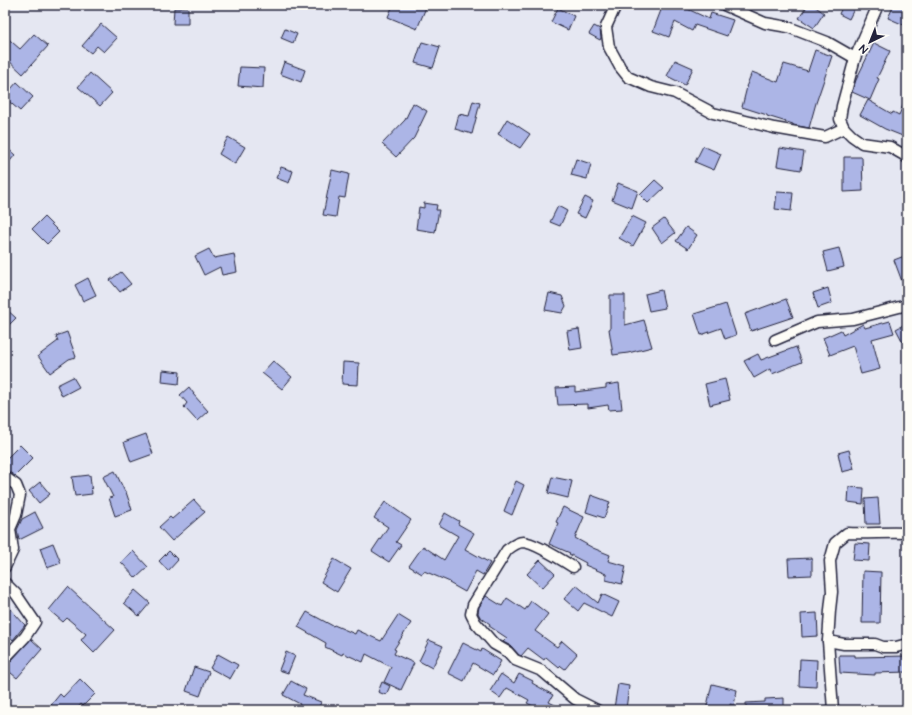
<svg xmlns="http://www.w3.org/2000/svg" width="912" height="715" viewBox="0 0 912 715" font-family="'Architects Daughter',sans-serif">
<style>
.building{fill:#acb5e6;stroke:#22223b}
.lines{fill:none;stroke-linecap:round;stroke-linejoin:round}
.street-casing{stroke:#22223b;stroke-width:13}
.street{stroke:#fdfcf7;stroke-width:10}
</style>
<rect width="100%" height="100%" fill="#e5e7f2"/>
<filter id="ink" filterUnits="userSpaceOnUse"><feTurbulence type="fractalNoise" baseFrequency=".025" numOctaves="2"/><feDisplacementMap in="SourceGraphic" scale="8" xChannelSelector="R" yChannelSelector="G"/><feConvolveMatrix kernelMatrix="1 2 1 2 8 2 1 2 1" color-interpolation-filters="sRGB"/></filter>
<g filter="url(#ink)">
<g class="building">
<path d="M393,5H427L417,29L388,17Z"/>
<path d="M663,5H679L709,19L711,13L733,20L727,36L695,25L692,31L675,22L669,37L653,31Z"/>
<path d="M808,5H813L824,13L814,28L799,18Z"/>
<path d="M843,5H856L849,19L839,14Z"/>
<path d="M894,5H907V18L904,25L888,18Z"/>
<path d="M174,8H188V24H173Z"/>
<path d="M558,8L574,16L568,30L551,22Z"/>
<path d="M101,24L117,38L104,52L97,46L91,53L82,46Z"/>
<path d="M594,26L600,29L601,38L600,40L589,34Z"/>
<path d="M285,29L297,34L293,43L281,38Z"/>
<path d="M34,34L48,46L23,74L5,57V36L20,49Z"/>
<path d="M422,42L440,47L433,68L415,63Z"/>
<path d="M874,43L890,51L877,78L879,79L870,100L852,92L856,80Z"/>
<path d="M815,50L832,56L816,103L809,128L793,125V124L767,116V115L742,107L747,87H746L752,72L778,82L784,64L808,71Z"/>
<path d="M675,60L693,68L685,85L667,76Z"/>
<path d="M284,62L305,70L301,82L280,74Z"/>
<path d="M240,67L264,68L263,88L238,86Z"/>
<path d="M90,73L112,93L100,106L78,87Z"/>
<path d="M17,82L33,97L20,111L5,98V96Z"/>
<path d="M907,96V132L905,137L885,129L860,115L868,100L892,114L893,112L899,115Z"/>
<path d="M473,101L480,103L472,134L455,129L459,114L469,116Z"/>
<path d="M413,103L427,111L414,138L396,157L382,144L405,120Z"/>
<path d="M507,119L530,134L520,148L498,134Z"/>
<path d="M228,137L245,147L235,164L219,154Z"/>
<path d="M5,146L15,155L5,167Z"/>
<path d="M703,146L721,154L714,170L695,162Z"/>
<path d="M780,148L804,152L801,170L777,166Z"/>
<path d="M844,157H862L863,191L844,192Z"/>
<path d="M576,159L591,164L587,179L571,175Z"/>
<path d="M281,167L293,171L289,183L276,178Z"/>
<path d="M332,170L349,174L345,198L339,197L336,217L323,215Z"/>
<path d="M655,180L664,188L648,203L640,195Z"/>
<path d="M618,183L638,191L632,208L612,200Z"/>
<path d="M777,192L793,193L791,211L775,209Z"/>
<path d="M585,197L593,201L585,218L576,214Z"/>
<path d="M424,203L437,205L436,210H439L435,232L416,229L419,207L424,208Z"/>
<path d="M558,206L567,211L560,226L550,222Z"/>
<path d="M632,216L646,223L633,246L619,238Z"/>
<path d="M44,217L59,232L47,244L32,229Z"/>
<path d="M664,219L675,233L662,243L652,228Z"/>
<path d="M686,227L697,235L688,249L676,241Z"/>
<path d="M839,248L844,267L828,271L823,252Z"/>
<path d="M209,249L214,258L234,254L237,272L222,275L220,267L204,275L195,256Z"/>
<path d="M907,255V292H906L894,260Z"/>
<path d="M121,272L131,284L120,292L110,280Z"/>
<path d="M88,278L96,295L83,301L75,285Z"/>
<path d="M828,288L832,303L818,308L813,293Z"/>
<path d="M661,290L665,308L649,311L645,294Z"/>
<path d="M549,293L562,296L566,306L562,313L545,310Z"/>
<path d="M610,295H625V325L644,320L652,347L628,353L613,355L609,329H610Z"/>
<path d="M786,299L793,317L751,331L745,314Z"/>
<path d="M726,304L736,335L725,339L721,328L701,335L694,314Z"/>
<path d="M5,308L16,318L5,329Z"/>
<path d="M890,321L894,333L872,339L880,369L861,374L853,346L830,355L823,338L841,330L843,335L863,324L865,328Z"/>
<path d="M907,323V350L896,329Z"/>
<path d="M579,329L582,348L570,350L567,331Z"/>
<path d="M67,332L76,357L69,359L50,373L38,356L58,341L56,336Z"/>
<path d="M796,347L802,362L772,374L770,369L754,378L744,361L758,354L761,360Z"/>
<path d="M273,361L292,377L282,389L262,373Z"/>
<path d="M343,362L359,363L358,385L342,384Z"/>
<path d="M163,370L180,372L179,384L162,382Z"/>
<path d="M73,377L79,387L62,396L57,385Z"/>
<path d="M725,379L730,400L710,405L705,384Z"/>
<path d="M619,383L622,409L609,410L608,405L588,408V404L558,405L556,388L575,387V392L606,388V385Z"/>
<path d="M189,387L194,394H193L208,411L197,421L184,407L187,403L180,395Z"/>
<path d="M146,434L153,454L131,462L124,442Z"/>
<path d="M20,445L33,458L15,476L5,469V460Z"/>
<path d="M849,450L854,469L842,472L838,453Z"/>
<path d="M115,471L125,492H126L132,510L115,516L109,498L113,497L103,477Z"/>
<path d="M90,475L92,494L75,496L72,477Z"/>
<path d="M552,477L572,481L568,498L548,493Z"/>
<path d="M516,481L524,485L512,515L504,511Z"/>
<path d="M40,482L50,494L39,503L29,491Z"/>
<path d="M849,487L864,488L863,504L848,502Z"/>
<path d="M591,495L610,502L604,518L586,512Z"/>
<path d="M878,498L880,524H866L865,499Z"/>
<path d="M194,500L205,512L172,541L159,527L170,517L172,519Z"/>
<path d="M385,502L411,520L396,542L401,545L389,562L372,551L388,527L374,518Z"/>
<path d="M563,507L584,517L575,538L593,548L610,555L608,561L626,566L622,584L606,580V574L585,565L586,563L569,554L570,553L549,544L558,523L556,522Z"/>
<path d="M35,512L43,528L19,540L17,530L22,519Z"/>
<path d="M445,513L459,521L458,524L474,533L465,549L490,563L483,575L476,571L465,592L449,583L450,582L424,571L422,574L409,566L423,546L444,560L458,536L439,525Z"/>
<path d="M53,543L61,563L47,568L40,548Z"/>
<path d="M855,543L870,544L869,561L853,560Z"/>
<path d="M133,551L148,567L136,578L121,562Z"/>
<path d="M169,551L178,560L168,571L159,561Z"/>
<path d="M812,558V575L789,576L788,559Z"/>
<path d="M334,559L351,569L337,592L321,582Z"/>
<path d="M540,560L555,574L542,588L527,574Z"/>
<path d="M863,571L881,572L880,623H862Z"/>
<path d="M576,585L598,603L602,594L619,602L612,617L584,603L578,611L564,599Z"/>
<path d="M68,587L115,630L94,653L81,640L86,634L67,618L63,622L49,610Z"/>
<path d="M135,590L150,603L139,616L124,603Z"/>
<path d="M486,596L502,606L507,598L525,610L531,601L548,614L535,631L557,647L562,641L577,654L565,669L561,666L559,668L546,657L544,660L528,648L521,656L519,655L511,646L503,642L507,638L489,626L490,624L480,617L478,613L479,607Z"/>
<path d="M5,603L25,625L13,640L5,631Z"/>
<path d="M307,612L333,626L334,625L355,634L357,630L381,641L398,615L411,623L394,649L396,650L394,654L414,663L401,690L384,682L391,667L366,654L363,662L343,653L342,655L325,647L326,643L298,627Z"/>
<path d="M817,613L818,636L802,637L801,614Z"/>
<path d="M31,639L42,649L17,678L5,668V666L10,662Z"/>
<path d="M429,640L443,646L432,668L419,661Z"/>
<path d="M463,643L481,652L482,649L501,661L493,675L473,663L464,681L448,673Z"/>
<path d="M286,652L295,656L288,673L279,670Z"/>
<path d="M218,654L238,665L230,679L210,668Z"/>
<path d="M839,655H855V657L907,656V672L875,673V675L840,673Z"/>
<path d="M800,659L817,660L816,687L799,686Z"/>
<path d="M194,667L209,672L200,696L186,691Z"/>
<path d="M501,674L514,683L519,674L533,681L532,683L553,695L549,702L565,710H541L527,703L529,700L507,688L500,698L490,691Z"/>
<path d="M80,679L95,694L83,706L81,704L76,710H57L51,705L60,694L63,697Z"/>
<path d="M291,681L306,689L303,695L321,702L318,710H298L300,704L283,695Z"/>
<path d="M382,682L390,686L386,695L378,692Z"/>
<path d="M618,684L629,686L626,709L614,708Z"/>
<path d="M712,684L737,690L734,705L730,704L731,710H706Z"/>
<path d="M784,698V710H746V703L765,702V699Z"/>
</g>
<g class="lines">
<defs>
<g id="street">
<path d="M616,5L606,27L609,47L620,67L628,77L651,87L675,93L713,113L774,128L825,137L844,128"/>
<path d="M724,5L765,23L788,27L827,42L855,58"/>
<path d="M878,5L855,58L842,106L840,119L844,128L852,136L862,143L890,147L904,155L907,158"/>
<path d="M775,340L817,322L853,319L907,305"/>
<path d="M5,477L16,485L20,495L16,515L10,529L13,550L5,567"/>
<path d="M573,567C562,560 535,543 523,542C517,542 511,547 507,550L473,605L471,614L475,622L494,644L508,652L515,660L542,671L575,699L597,710"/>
<path d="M5,583L16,594L35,622L25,637L5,658"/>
<path d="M828,641L844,644H875L883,647H896L907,644"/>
<path d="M833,710L828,641L830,610L832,592L830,561L835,543L847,533C867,534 887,532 907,533"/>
</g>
</defs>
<use href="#street" class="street-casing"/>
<use href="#street" class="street"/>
</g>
</g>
<rect width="912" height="715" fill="none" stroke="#fdfcf7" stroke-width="20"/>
<rect x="10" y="10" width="892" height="695" fill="none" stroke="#22223b" stroke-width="1.5" filter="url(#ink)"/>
<g transform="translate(870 42) rotate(223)" stroke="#fdfcf7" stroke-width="3" paint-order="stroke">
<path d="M0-3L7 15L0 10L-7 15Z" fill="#22223b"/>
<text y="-6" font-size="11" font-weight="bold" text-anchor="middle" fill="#22223b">N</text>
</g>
</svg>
